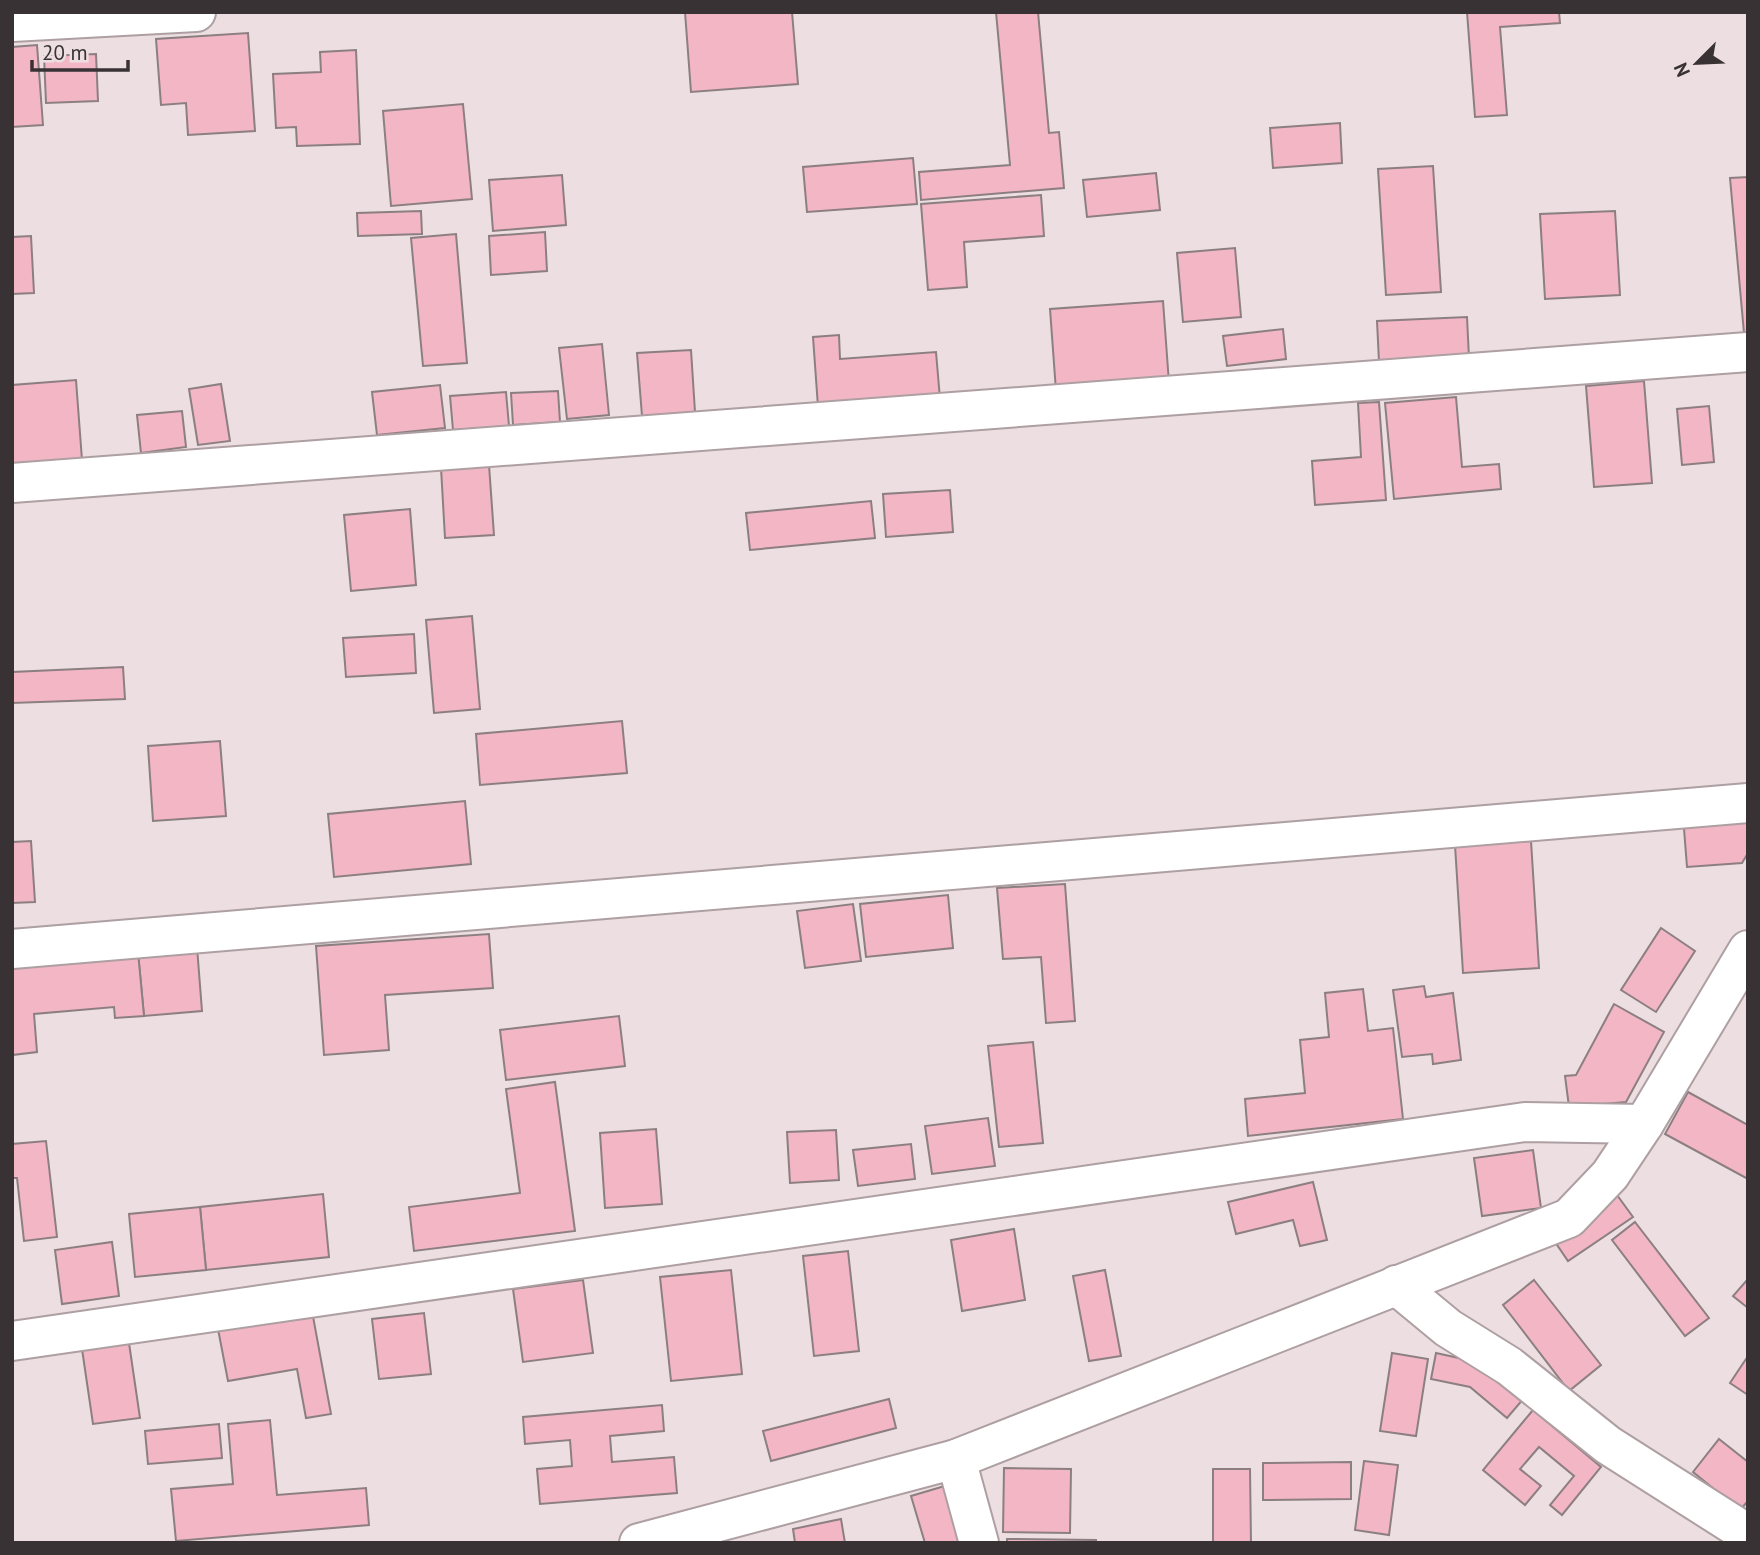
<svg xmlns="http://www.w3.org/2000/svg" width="1760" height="1555" viewBox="0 0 1760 1555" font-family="'PT Sans',sans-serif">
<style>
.building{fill:#f3b6c5;stroke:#8c7f82;stroke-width:2}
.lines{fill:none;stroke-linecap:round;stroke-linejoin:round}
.minor-casing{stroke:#ad9fa2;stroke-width:42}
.minor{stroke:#fff;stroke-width:38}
</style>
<rect width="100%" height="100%" fill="#eddee1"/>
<g class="building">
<path d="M685,12H792L798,84L691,92Z"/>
<path d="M996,12H1038L1049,133L1059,132L1064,188L921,200L919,172L1010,165Z"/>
<path d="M1467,12H1559L1560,23L1500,27L1507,115L1475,117Z"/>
<path d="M248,33L255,131L188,135L186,103L161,105L156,39Z"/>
<path d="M37,45L43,125L12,127V47Z"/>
<path d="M356,50L360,144L297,146L296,127L276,128L273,74L321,72L320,52Z"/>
<path d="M96,54L98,101L46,103L44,56Z"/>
<path d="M463,104L472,199L391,206L383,111Z"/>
<path d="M1340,123L1342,163L1273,168L1270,128Z"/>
<path d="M913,158L917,204L807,212L803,167Z"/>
<path d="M1433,166L1441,292L1386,295L1378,169Z"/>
<path d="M1156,173L1160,210L1087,217L1083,180Z"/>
<path d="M562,175L566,225L493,231L489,180Z"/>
<path d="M1748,177V333H1744L1730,178Z"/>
<path d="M1041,195L1044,236L964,242L967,287L928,290L921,204Z"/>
<path d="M421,211L422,234L358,236L357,213Z"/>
<path d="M1615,211L1620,295L1545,299L1540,214Z"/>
<path d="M545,232L547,271L491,275L489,236Z"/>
<path d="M456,234L467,363L423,366L411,238Z"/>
<path d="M31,236L34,293L12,294V237Z"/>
<path d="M1235,248L1241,317L1183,322L1177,253Z"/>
<path d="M1163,301L1169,383L1056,391L1050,309Z"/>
<path d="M1467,317L1469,358L1379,362L1377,321Z"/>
<path d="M1283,329L1286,359L1227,366L1223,336Z"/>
<path d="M839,335L840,359L936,352L940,399L818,407L813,337Z"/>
<path d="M602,344L609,415L567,419L559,348Z"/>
<path d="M691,350L695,412L642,416L637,353Z"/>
<path d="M76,380L82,460L12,465V385Z"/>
<path d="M1644,381L1652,483L1594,487L1586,386Z"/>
<path d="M221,384L230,441L198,445L189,389Z"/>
<path d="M440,385L445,428L377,435L372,392Z"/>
<path d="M558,391L560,422L513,425L511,393Z"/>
<path d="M506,392L509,426L453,430L450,396Z"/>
<path d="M1456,397L1462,467L1499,464L1501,489L1394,499L1385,403Z"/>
<path d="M1379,402L1386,500L1315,505L1312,461L1361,457L1358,403Z"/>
<path d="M1709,406L1714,462L1682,465L1677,409Z"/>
<path d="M182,411L186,447L141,453L137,415Z"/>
<path d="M489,465L494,535L445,538L441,468Z"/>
<path d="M950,490L953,532L886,537L883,494Z"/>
<path d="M871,501L875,538L750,550L746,513Z"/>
<path d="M410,509L416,585L351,591L344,515Z"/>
<path d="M472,616L480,709L434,713L426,620Z"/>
<path d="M414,634L416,673L346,677L343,638Z"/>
<path d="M123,667L125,699L12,703V672Z"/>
<path d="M622,721L627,773L480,785L476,734Z"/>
<path d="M220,741L226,816L153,821L148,746Z"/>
<path d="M465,801L471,864L334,877L328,814Z"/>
<path d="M1748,812V853L1742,863L1687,867L1683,816Z"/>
<path d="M31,841L35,902L12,903V842Z"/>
<path d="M1531,841L1539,968L1463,973L1455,845Z"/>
<path d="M1065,884L1075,1021L1046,1023L1041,957L1003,959L997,888Z"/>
<path d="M948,895L953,948L866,957L860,904Z"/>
<path d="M853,904L861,961L805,968L797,911Z"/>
<path d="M1661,928L1695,951L1656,1012L1621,990Z"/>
<path d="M489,934L493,988L385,995L389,1050L324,1055L316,946Z"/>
<path d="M197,947L202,1011L144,1016L138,952Z"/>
<path d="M138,952L144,1016L115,1018L114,1007L34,1014L37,1052L12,1055V964Z"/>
<path d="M1424,986L1426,997L1453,993L1461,1060L1433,1064L1432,1054L1402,1057L1393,990Z"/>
<path d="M1363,989L1368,1031L1393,1028L1403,1119L1248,1136L1245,1099L1305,1093L1300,1040L1329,1037L1325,993Z"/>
<path d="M1614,1004L1664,1032L1626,1102L1569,1107L1565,1076L1576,1075Z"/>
<path d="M619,1016L625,1066L506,1080L500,1030Z"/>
<path d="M1033,1042L1043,1143L999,1147L988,1046Z"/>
<path d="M555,1082L575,1231L414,1251L409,1207L520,1193L506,1089Z"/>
<path d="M1688,1092L1748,1125V1179L1665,1134Z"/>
<path d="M988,1118L995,1166L932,1174L925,1126Z"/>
<path d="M656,1129L662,1204L605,1208L600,1133Z"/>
<path d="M836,1130L839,1180L790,1183L787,1132Z"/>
<path d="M46,1141L57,1237L24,1241L17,1178H12V1144Z"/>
<path d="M911,1144L915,1179L858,1186L853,1150Z"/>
<path d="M1533,1150L1541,1208L1482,1216L1474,1158Z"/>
<path d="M1313,1182L1327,1240L1300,1246L1293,1220L1236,1234L1228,1202Z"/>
<path d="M323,1194L329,1257L206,1270L200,1207Z"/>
<path d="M1617,1195L1633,1217L1568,1261L1553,1239Z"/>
<path d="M200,1207L206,1270L135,1277L129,1214Z"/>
<path d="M1635,1222L1709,1318L1685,1336L1612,1240Z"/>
<path d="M1014,1229L1025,1300L962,1311L951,1240Z"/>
<path d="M112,1242L119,1296L62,1304L55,1250Z"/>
<path d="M848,1251L859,1351L814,1356L803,1256Z"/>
<path d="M731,1270L742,1374L671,1381L660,1277Z"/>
<path d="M1105,1270L1121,1356L1089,1361L1073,1276Z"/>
<path d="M1748,1279V1308L1733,1296Z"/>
<path d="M583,1280L593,1353L523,1362L513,1289Z"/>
<path d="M1534,1280L1601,1365L1569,1391L1503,1305Z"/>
<path d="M312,1311L331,1414L306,1418L297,1369L228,1381L218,1329Z"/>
<path d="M424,1313L431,1374L379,1379L372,1319Z"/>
<path d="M129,1343L140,1418L93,1424L82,1349Z"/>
<path d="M1392,1353L1428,1359L1416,1436L1380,1431Z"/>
<path d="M1436,1353L1486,1364L1525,1397L1507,1418L1470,1387L1431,1379Z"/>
<path d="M1748,1356V1395L1730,1383Z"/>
<path d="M889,1399L896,1428L771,1461L763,1431Z"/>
<path d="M662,1405L664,1431L610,1436L612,1462L674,1457L677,1493L540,1504L537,1469L572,1466L570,1440L525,1444L523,1417Z"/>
<path d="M1533,1410L1601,1467L1562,1515L1550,1505L1574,1476L1539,1447L1520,1469L1541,1486L1525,1505L1483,1470Z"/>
<path d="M270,1420L277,1495L366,1488L369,1525L176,1541L171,1489L233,1484L228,1424Z"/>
<path d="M219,1424L222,1458L148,1464L145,1431Z"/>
<path d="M1719,1439L1748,1462V1501L1740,1510L1693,1472Z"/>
<path d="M1364,1461L1398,1465L1389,1535L1355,1530Z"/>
<path d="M1351,1462V1499L1263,1500V1463Z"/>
<path d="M1004,1468L1071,1469L1070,1533L1003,1532Z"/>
<path d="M1213,1469H1250L1251,1543H1213Z"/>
<path d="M948,1485L966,1543H925L911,1496Z"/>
<path d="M841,1519L845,1543H795L793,1529Z"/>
<path d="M1007,1539L1096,1540V1543H1007Z"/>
</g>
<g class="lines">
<defs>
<g id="minor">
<path d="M12,22L196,12"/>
<path d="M12,483L1748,352"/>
<path d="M12,949L1748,803"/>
<path d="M1396,1285L1448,1328L1509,1366L1608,1445L1748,1534"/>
<path d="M12,1341L1525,1122L1644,1124"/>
<path d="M956,1459L979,1543"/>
<path d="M639,1543L956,1459L1569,1218L1610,1175L1644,1124L1748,950"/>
</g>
</defs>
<use href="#minor" class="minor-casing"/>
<use href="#minor" class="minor"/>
</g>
<rect width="1760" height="1555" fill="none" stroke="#383234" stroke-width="28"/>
<g transform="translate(1697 63) rotate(246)" stroke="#eddee1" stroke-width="5" paint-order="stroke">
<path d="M0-5L12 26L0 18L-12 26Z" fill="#383234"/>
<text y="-10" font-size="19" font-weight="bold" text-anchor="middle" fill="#383234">N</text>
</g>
<path d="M32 60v10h96v-10" fill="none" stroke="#383234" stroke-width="3.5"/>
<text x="42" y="60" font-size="21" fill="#383234" stroke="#eddee1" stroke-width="5" paint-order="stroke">20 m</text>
</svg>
